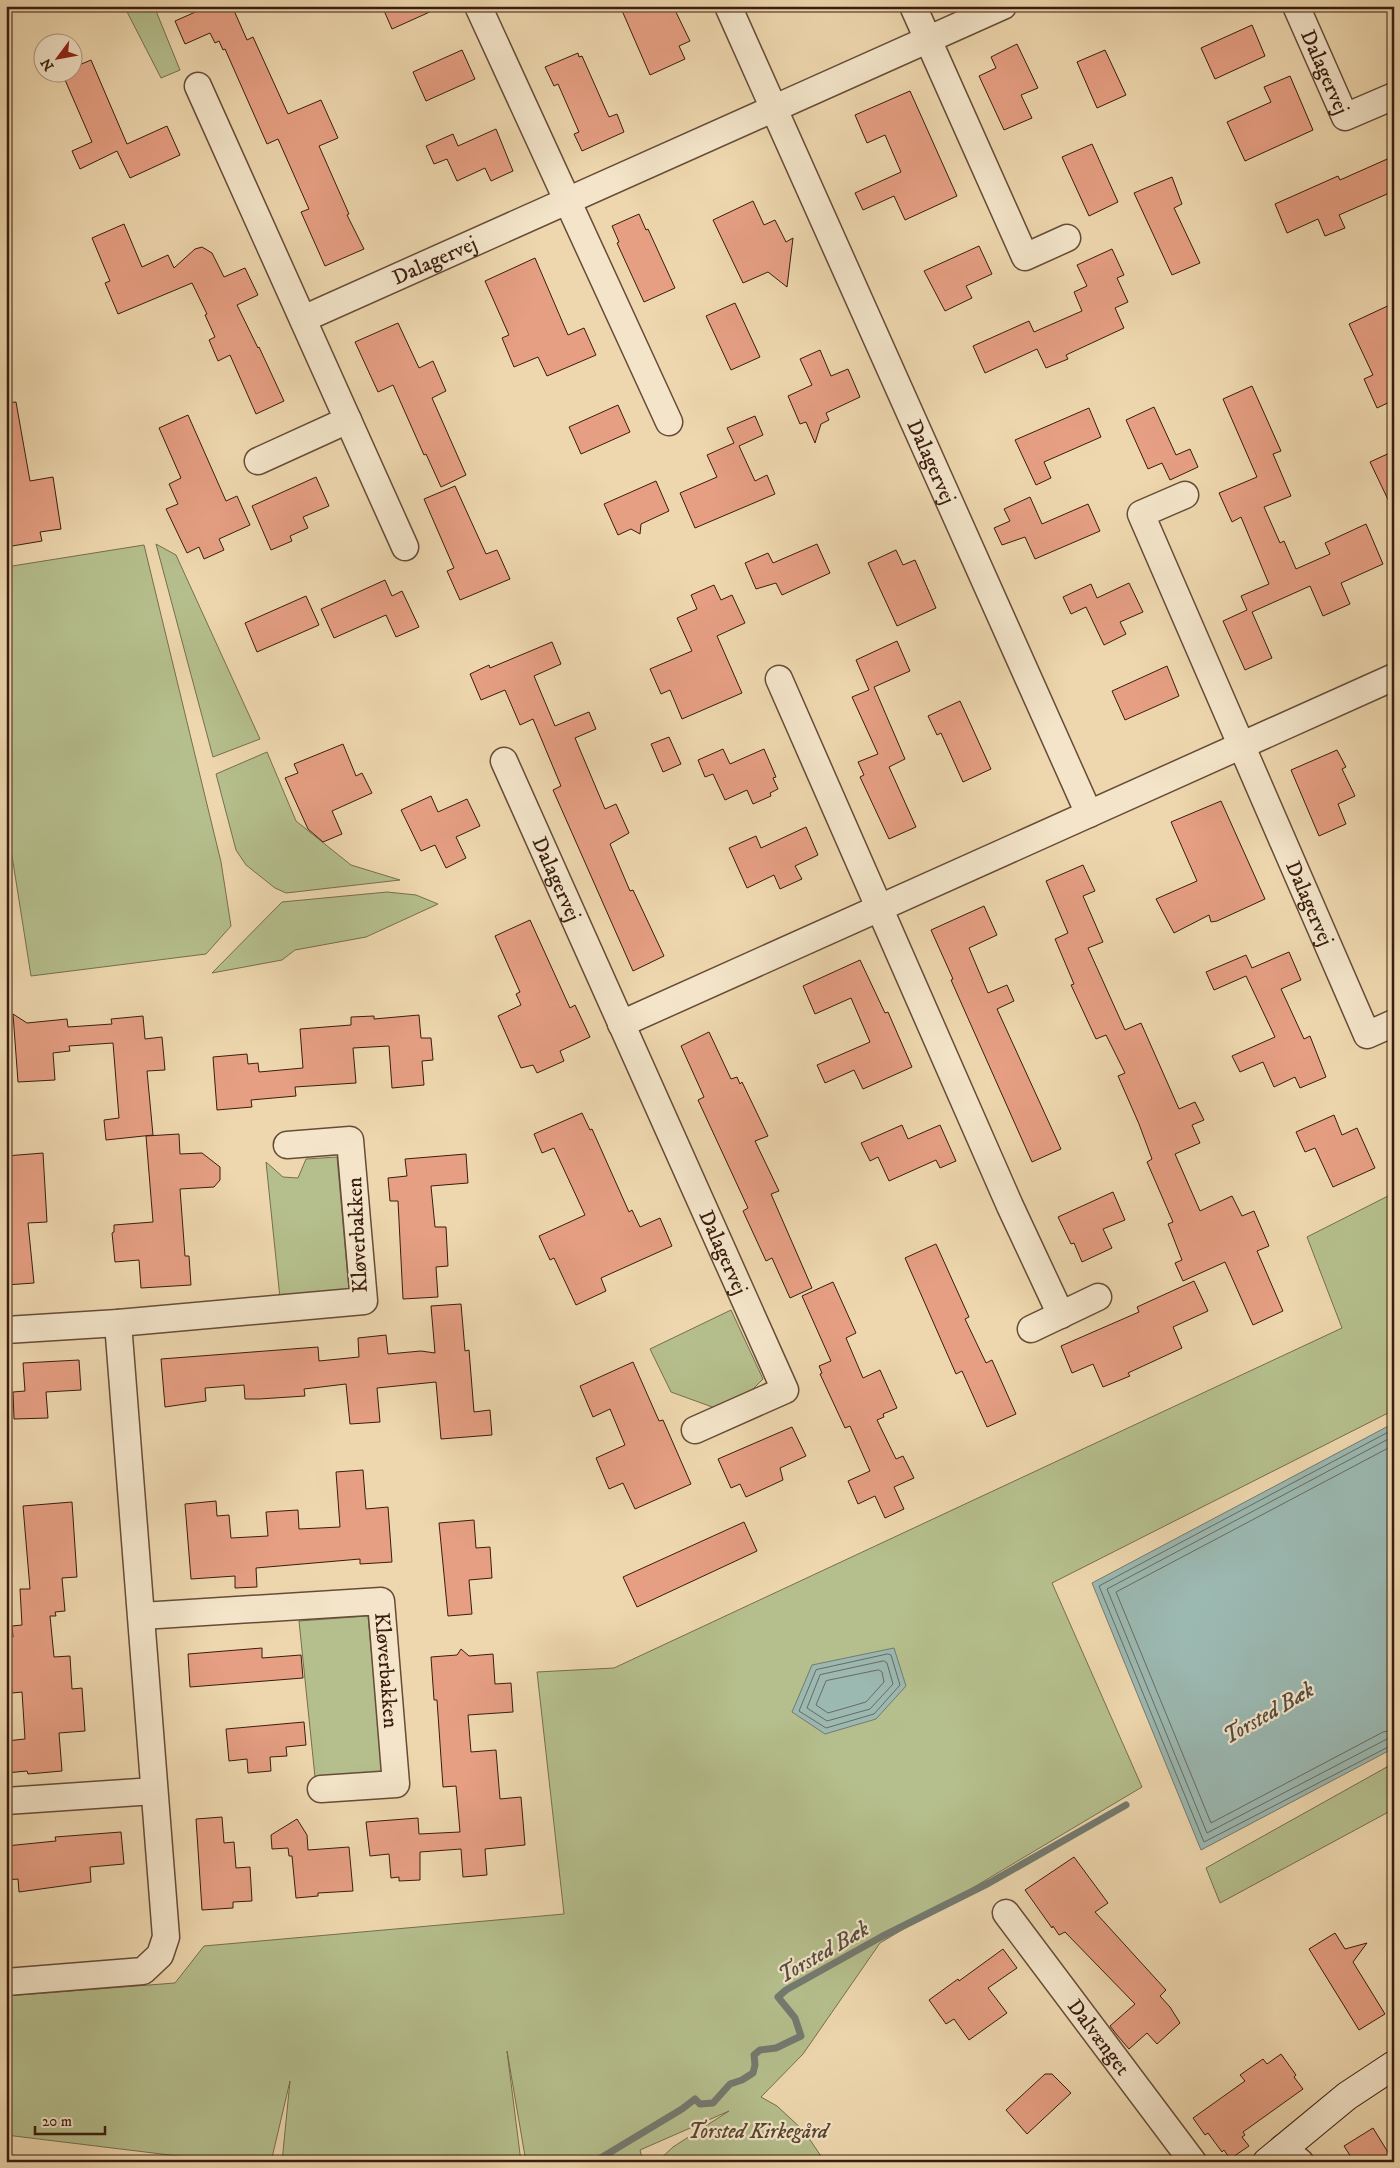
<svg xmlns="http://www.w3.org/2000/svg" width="1400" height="2168" viewBox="0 0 1400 2168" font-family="'IM FELL DW Pica',serif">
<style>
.green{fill:#b5bf8d;stroke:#776e4e}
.water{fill:#9bb8b1;stroke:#747a70}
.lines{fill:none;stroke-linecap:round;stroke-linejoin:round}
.shore{stroke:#6a6a60;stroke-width:1}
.stream{stroke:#747a70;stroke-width:7}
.building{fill:#e69f83;stroke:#391d0f}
.street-casing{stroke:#664c37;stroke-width:29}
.secondary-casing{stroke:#391d0f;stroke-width:30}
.street{stroke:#f4e5ca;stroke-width:26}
.secondary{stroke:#f4e5ca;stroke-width:28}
.labels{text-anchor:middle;stroke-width:4.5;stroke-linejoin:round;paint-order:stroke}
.street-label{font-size:21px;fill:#391d0f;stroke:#f4e5ca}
.park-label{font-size:21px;font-style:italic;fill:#58462e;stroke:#f4e5ca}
.water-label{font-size:22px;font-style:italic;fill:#564c40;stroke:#f4e5ca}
</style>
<rect width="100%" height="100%" fill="#eed7ae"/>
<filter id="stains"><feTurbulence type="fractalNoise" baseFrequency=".004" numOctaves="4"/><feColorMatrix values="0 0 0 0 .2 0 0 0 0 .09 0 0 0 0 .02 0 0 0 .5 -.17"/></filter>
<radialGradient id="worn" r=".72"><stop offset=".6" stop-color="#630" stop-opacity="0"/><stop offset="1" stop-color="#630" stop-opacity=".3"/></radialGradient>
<g class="green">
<path d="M124,6H154L180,70L161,78Z"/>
<path d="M156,544L176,555L260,739L213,757Z"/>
<path d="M144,545L221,862L231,926L206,954L31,976L6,818V567Z"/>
<path d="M267,752L296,821L351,865L400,880L286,893L275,888L246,865L236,850L216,774Z"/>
<path d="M387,892L416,895L438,904L366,937L295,950L282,960L212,973L282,902Z"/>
<path d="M337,1157L349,1290L280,1298L266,1162L283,1177L298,1178L306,1159Z"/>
<path d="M1394,1193V1408L1392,1411L1052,1583L1142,1787L880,1943L803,2054L761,2097L777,2106L804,2131L825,2162H657L673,2147L729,2111L640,2150L643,2162H526L507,2051L521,2162H282L290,2081L271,2162H227L6,2135V1996L175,1983L204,1946L564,1914L537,1672L614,1668L1342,1328L1307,1237Z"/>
<path d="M731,1310L763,1379L753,1389L715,1408L671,1392L650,1349Z"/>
<path d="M368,1616L383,1776L315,1777L299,1621Z"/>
<path d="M1394,1763V1809L1220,1903L1206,1868Z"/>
</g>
<g class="water">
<path d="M1394,1423V1748L1201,1850L1092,1583Z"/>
<path d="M894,1648L906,1686L876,1719L825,1734L792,1712L812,1665Z"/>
</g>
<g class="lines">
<g class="shore">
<path d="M1394,1429L1099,1586L1204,1842L1394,1744"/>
<path d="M1394,1436L1107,1589L1207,1833L1387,1739L1394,1737"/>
<path d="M1394,1445L1116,1592L1211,1823L1383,1732L1394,1730"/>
<path d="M888,1654L891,1655L900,1685L874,1714L826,1728L799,1711L816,1670Z"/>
<path d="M884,1661L887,1663L893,1684L870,1709L827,1721L807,1708L820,1675Z"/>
<path d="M879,1670L882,1672L884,1682L866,1702L828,1713L816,1705L826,1681Z"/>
</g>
<path class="stream" d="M594,2162L682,2109L695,2099L700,2104L713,2103L730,2084L742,2080L753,2073L755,2065L754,2055L760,2050L776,2048L801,2036L795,2018L778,1997L786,1990L881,1937L989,1883L1126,1805"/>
</g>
<g class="building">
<path d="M209,6H232L247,40L253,37L288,114L321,100L338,138L319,146L349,214L347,215L364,249L325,266L301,212L309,209L278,139L267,144L225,49L223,50L219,41L215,43L210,33L185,44L175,21Z"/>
<path d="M382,6H443L392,29Z"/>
<path d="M620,6H673L690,41L679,46L685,59L650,75Z"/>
<path d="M1252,25L1265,56L1215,79L1201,48Z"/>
<path d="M1017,44L1038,88L1021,95L1032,118L1004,130L979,76L996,68L991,57Z"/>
<path d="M462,50L475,79L426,101L413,72Z"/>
<path d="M1105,50L1126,95L1097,108L1077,62Z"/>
<path d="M578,53L579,57L582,56L609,117L617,114L624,132L582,151L574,134L579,132L558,84L554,86L545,67Z"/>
<path d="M91,60L127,144L167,126L180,155L130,178L117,151L80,169L72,151L92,142L62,73L72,72V68Z"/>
<path d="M1290,76L1313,130L1245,161L1227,122L1271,102L1264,87Z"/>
<path d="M910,91L957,196L905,220L894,196L863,210L855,193L901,172L885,135L867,143L855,115Z"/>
<path d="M496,129L513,171L491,181L485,168L457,181L447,159L434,164L426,146L453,134L458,146Z"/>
<path d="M1092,144L1118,202L1089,216L1062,157Z"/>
<path d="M1394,156V191L1339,215L1345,228L1325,236L1318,219L1287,233L1275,204L1338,176L1340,180Z"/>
<path d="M1172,177L1182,204L1174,208L1200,263L1172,275L1134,193Z"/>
<path d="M753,201L764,225L775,220L786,242L793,238L787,287L768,272L743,283L713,220Z"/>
<path d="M639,214L646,230L648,229L675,288L644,302L617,243L619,242L612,226Z"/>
<path d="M124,224L142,267L168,255L174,268L195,249L202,247L212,253L224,277L245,268L258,295L237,305L258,348L259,347L284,401L256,414L230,355L218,361L209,340L215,337L205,315L207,314L192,283L118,314L105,283L110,281L92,238Z"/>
<path d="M979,246L992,274L966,286L972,298L945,311L924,271Z"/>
<path d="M1112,249L1124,275L1117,278L1128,302L1115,308L1124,328L1066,355L1068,359L1046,368L1037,349L985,373L973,346L1029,321L1034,332L1082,311L1074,292L1087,286L1077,265Z"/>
<path d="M535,258L568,335L584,328L596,355L547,376L538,357L514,367L502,338L509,335L485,281Z"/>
<path d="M735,303L760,357L731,370L706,316Z"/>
<path d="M1394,303V400L1377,408L1364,379L1373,375L1349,324Z"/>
<path d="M398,323L419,368L433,361L446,391L432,398L466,475L441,487L426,454L424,455L393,385L378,392L355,342Z"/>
<path d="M820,350L831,376L848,369L860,397L826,413L829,420L821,424L815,443L806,422L800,424L788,396L812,385L800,359Z"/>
<path d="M1252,386L1281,451L1273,454L1291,496L1264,507L1280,543L1284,541L1296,569L1330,554L1325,543L1366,524L1383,564L1341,583L1350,604L1323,616L1310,586L1252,612L1272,658L1245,670L1223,621L1247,610L1241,596L1269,584L1241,517L1232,522L1219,493L1257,477L1223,399Z"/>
<path d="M16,402L30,481L53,477L61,529L40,532L42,541L12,546L6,508V403Z"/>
<path d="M618,405L630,432L581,454L569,427Z"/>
<path d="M1154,407L1176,455L1190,449L1198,467L1170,480L1162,463L1148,469L1126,420Z"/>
<path d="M1089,408L1101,437L1044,462L1051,478L1036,485L1015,440Z"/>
<path d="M188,415L226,501L237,496L250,525L219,539L224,550L204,559L199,547L187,553L166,509L178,504L169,484L181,478L159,428Z"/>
<path d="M755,416L763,435L739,446L755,481L767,475L775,494L695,528L680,493L717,477L707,455L734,443L727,428Z"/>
<path d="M1394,451V512L1370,462Z"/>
<path d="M316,477L329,506L303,517L308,528L290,536L292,541L271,550L252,506Z"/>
<path d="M656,481L669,511L641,524L640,534L631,529L618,535L604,504Z"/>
<path d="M455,486L486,554L497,550L510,579L460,600L447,571L454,568L424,499Z"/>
<path d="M1030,497L1042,524L1088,504L1100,531L1035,559L1025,537L1002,545L994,528L1010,521L1004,509Z"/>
<path d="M817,544L830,573L782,595L776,583L756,589L745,563L768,553L773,563Z"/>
<path d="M896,550L903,565L915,560L936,608L897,626L868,563Z"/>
<path d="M385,580L392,596L402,591L419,627L396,637L386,615L334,638L321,609Z"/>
<path d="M1129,583L1143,612L1120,622L1126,634L1104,645L1086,607L1071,614L1063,597L1091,584L1097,598Z"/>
<path d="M714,585L721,600L732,595L745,623L717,636L742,693L682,719L670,690L661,694L650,669L692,651L677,618L697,609L691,595Z"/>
<path d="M306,596L319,625L257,652L245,623Z"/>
<path d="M897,641L910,671L874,687L905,759L889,767L916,827L889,839L860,777L864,775L858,762L878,754L852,697L869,690L856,660Z"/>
<path d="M552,642L561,664L534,676L555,726L589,712L596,729L575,738L605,809L616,804L629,833L610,844L630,891L633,890L664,956L633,971L553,790L561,786L533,719L520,725L505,690L481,700L470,674L489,665L490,668Z"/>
<path d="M1167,666L1179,696L1125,720L1112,691Z"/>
<path d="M960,701L991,769L963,782L941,733L937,735L928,716Z"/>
<path d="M669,737L681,764L663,772L651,744Z"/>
<path d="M343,744L356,776L362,773L372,793L332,811L342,834L323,842L308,829L285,778L298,773L294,764Z"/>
<path d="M723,749L730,764L764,749L776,777L773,778L778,789L770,793L771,796L753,804L747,790L725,800L713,774L705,777L698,760Z"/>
<path d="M1337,750L1346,767L1342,769L1355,796L1338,804L1346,824L1319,836L1291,770Z"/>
<path d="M431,796L438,812L467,799L480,826L456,837L466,858L446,868L435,845L421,851L401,810Z"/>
<path d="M1221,801L1265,899L1217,921L1211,922L1209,915L1174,933L1156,899L1197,881L1171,822Z"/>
<path d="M806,827L818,855L795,866L802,879L780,889L774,875L747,888L729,848L756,836L761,848Z"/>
<path d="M1083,865L1095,891L1083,896L1103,942L1088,948L1125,1030L1141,1023L1179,1109L1195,1102L1204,1120L1192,1125L1200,1143L1175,1154L1200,1211L1232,1196L1242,1216L1254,1211L1269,1246L1257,1251L1283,1311L1253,1325L1225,1262L1183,1281L1175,1263L1182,1260L1168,1224L1173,1222L1147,1162L1152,1159L1139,1124L1118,1076L1125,1073L1106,1035L1096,1039L1071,985L1074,984L1055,939L1068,933L1046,881Z"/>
<path d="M984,906L997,935L969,948L988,993L1007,985L1014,1001L997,1009L1061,1149L1032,1162L951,980L953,979L931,930Z"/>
<path d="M530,920L570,1008L575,1005L590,1037L560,1051L564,1061L537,1073L533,1065L521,1068L498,1016L521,1005L516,994L520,992L495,936Z"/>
<path d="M1289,952L1301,980L1281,989L1304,1039L1310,1036L1326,1077L1300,1088L1295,1077L1274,1087L1263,1062L1240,1072L1232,1056L1275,1037L1246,976L1214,990L1206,972L1246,955L1252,968Z"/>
<path d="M860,960L885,1013L888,1012L912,1067L863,1089L854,1070L825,1083L817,1065L870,1042L851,998L815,1014L803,986Z"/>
<path d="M13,1014L27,1023L67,1019L68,1027L112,1024L111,1019L143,1016L145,1039L162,1037L165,1070L147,1071L153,1135L106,1140L104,1120L119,1118L113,1043L69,1046L70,1051L53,1053L55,1080L18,1082Z"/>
<path d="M419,1015L421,1038H431L433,1060L422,1061L424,1085L392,1088L389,1046L353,1048L356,1083L295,1087L296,1096L251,1100L252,1107L217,1110L213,1057L247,1054L248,1064L258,1063L259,1072L303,1068L300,1029L351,1025V1017L374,1016V1019Z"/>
<path d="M709,1032L731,1079L737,1077L740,1084L742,1082L768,1136L755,1141L779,1191L771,1194L812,1288L790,1298L772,1258L766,1261L743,1211L748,1208L698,1100L704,1097L681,1046Z"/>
<path d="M582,1113L590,1130L592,1129L629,1212L632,1210L640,1227L660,1218L672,1246L601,1278L606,1291L576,1305L554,1258L550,1260L539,1236L585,1215L554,1148L542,1153L534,1134Z"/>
<path d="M1334,1115L1342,1135L1357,1128L1375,1168L1333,1187L1315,1148L1305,1152L1296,1132Z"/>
<path d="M902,1125L908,1139L940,1125L956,1161L940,1168L936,1160L889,1181L878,1157L870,1161L861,1143Z"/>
<path d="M179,1134L180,1154L202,1153L220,1167V1180L214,1187L180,1189L185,1256H189L191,1285L141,1288L139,1260L115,1262L112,1233L114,1232V1225L153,1222L146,1136Z"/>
<path d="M43,1153L47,1222L28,1223L34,1283L6,1285V1156Z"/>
<path d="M466,1154L468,1183L431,1186L435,1227H446L448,1266L436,1267L438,1297L403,1299L398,1201H390L388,1178L407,1176L405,1159Z"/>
<path d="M1113,1192L1125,1220L1103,1229L1112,1248L1082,1262L1074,1243L1071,1244L1058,1217Z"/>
<path d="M936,1244L969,1317L965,1319L986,1363L992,1360L1016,1414L987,1427L962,1371L956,1374L905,1258Z"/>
<path d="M1194,1281L1208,1311L1173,1327L1182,1348L1128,1373L1130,1376L1103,1387L1093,1364L1072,1373L1061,1346L1139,1312L1137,1307Z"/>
<path d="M833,1282L856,1333L846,1338L863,1378L880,1370L897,1408L883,1414L884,1417L877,1420L896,1459L903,1456L914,1478L894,1487L904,1509L885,1518L875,1496L858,1504L848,1481L870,1471L850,1426L845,1428L820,1374L822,1373L819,1366L831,1361L802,1296Z"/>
<path d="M461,1304L465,1351L469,1350L474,1412L490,1410L492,1435L441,1439L436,1382L377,1388L380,1422L350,1424L346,1384L304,1389L305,1396L259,1399H245L244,1385L205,1388L206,1401L165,1407L161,1359L318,1347L319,1361L359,1357L358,1338L386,1335L388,1354L421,1351L435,1353L431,1306Z"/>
<path d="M79,1360L81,1390L46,1392L48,1418L14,1419L13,1392L25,1391L23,1363Z"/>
<path d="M633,1362L659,1421L663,1420L691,1484L635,1509L623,1483L609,1489L596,1458L625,1445L610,1409L593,1417L580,1386Z"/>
<path d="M792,1427L806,1456L780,1468L783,1480L746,1497L740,1484L731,1488L718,1459Z"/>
<path d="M363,1470L366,1509L388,1507L392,1562L360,1564V1559L256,1568L257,1587L235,1588V1576L191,1579L185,1504L216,1501L217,1516L229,1515L231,1538L268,1536L266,1512L298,1510L299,1529L340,1527L336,1472Z"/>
<path d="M72,1502L77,1577L62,1578L65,1611L55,1612L56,1616H50L54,1657L70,1656L72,1689L82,1688L85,1731L59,1733L62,1771L28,1774L27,1771L6,1773V1741L25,1739L22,1692L12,1693L7,1637H13L12,1626L22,1625L20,1589H30L23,1506Z"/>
<path d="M474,1520L476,1548L490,1547L492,1578L469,1580L472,1614L448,1616L439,1523Z"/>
<path d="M744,1522L757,1551L637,1607L623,1577Z"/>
<path d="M262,1648V1658L301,1655L303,1678L190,1687L188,1654Z"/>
<path d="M461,1649L469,1656L493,1654L495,1684L511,1683L513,1712L468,1715L471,1752L496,1750L500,1799L521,1797L525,1845L485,1849L487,1875L463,1877L461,1849L420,1852V1880L399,1881V1877L391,1878L389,1854L370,1856L366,1822L418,1818L419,1834L460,1832L456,1786L443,1787L437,1700H434L431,1657L457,1655Z"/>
<path d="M304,1722L306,1745L286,1747L287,1756L270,1757L271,1771L248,1773L247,1759L229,1761L226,1729Z"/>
<path d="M222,1817L224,1843L234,1842L236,1868L250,1867L252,1901L233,1902V1908L202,1910L196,1819Z"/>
<path d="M297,1819L307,1835L308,1850L349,1847L353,1891L318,1893V1896L296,1898L292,1856H289L288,1848L272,1849L271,1835Z"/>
<path d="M121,1832L124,1864L90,1867L91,1882L19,1892L18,1879L6,1880V1846L56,1841L55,1837Z"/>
<path d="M1074,1857L1108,1903L1095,1912L1166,1990L1160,1996L1170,2007L1180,2023L1157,2044L1147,2033L1129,2049L1117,2035L1110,2026L1135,2004L1065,1932L1059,1935L1053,1926L1052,1928L1025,1890Z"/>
<path d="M1335,1933L1345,1949L1367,1943L1353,1962L1385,2014L1359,2030L1309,1949Z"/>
<path d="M1003,1949L1017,1968L988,1988L1007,2013L969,2040L954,2019L946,2024L929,2000L958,1979L959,1981Z"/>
<path d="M1281,2054L1296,2075L1294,2077L1303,2089L1243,2132L1245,2135L1242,2137L1249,2146L1230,2159L1224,2150L1222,2152L1208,2133L1205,2135L1193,2118L1245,2081L1240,2075L1263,2059L1267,2064Z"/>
<path d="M1045,2074H1052L1071,2093L1027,2134L1006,2110Z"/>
<path d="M1373,2128L1394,2162H1354L1344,2146Z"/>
</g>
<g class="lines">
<defs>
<g id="street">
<path d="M478,6L669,422"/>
<path id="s1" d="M728,6L1089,814"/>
<path d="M913,6L1025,257L1067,238"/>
<path id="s2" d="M1296,6L1345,117L1394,96"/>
<path d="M198,86L405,547"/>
<path id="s3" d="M303,319L1003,6"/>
<path d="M258,461L348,420"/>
<path id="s4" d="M1185,495L1141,514L1367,1035L1394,1023"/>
<path d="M779,679L1010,1206L1061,1315"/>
<path id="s5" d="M504,761L785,1390L695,1430"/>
<path d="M621,1024L1394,677"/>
<path d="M1031,1329L1098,1297"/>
<path d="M6,1330L118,1323L364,1301L350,1140L287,1145"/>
<path id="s6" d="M142,1616L381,1601L396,1784L321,1789"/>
<path d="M6,1801L154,1791"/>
<path id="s7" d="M1006,1913L1193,2162"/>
<path d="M6,1982L143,1971L160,1955L166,1937L118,1323"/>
<path d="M1283,2148L1300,2162"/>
</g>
<path id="secondary" d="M1267,2162L1347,2096L1394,2065"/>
</defs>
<use href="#street" class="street-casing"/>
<use href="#secondary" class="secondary-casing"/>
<use href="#street" class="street"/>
<use href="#secondary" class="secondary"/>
</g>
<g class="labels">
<g class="street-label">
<text dy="7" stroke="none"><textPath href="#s2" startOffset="72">Dalagervej</textPath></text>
<text dy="7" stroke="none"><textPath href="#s3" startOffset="144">Dalagervej</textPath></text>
<text dy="7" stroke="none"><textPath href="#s1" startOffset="499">Dalagervej</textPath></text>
<text dy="7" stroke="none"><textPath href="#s5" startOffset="129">Dalagervej</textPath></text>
<text dy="7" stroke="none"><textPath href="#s4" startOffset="472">Dalagervej</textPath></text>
<text transform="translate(357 1235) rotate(-93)" y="7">Kløverbakken</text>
<text dy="7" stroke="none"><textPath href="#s5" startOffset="538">Dalagervej</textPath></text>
<text dy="7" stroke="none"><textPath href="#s6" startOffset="309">Kløverbakken</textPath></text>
<text dy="7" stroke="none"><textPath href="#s7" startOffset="155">Dalvænget</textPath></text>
</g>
<g class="park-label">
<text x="758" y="2138">Torsted Kirkegård</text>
</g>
<g class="water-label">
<text transform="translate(1268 1712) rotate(-30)" y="8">Torsted Bæk</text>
<text transform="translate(823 1951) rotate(-30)" y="8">Torsted Bæk</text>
</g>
</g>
<rect width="1400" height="2168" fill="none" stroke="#eed7ae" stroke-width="25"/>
<rect x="8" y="8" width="1385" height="2153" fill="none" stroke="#391d0f" stroke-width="2.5"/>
<rect x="12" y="12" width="1375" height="2143" fill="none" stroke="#391d0f"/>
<g transform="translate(58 58) rotate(238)"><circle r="24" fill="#f4e5ca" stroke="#a9957f"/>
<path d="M0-4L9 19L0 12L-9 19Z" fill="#8f2418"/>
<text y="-8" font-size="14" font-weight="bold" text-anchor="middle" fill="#391d0f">N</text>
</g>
<path d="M35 2126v8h70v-8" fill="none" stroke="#391d0f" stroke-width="2.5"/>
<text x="42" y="2126" font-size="15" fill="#391d0f" stroke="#f4e5ca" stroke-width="4" paint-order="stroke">20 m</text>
<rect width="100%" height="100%" filter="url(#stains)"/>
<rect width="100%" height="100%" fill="url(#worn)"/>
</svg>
